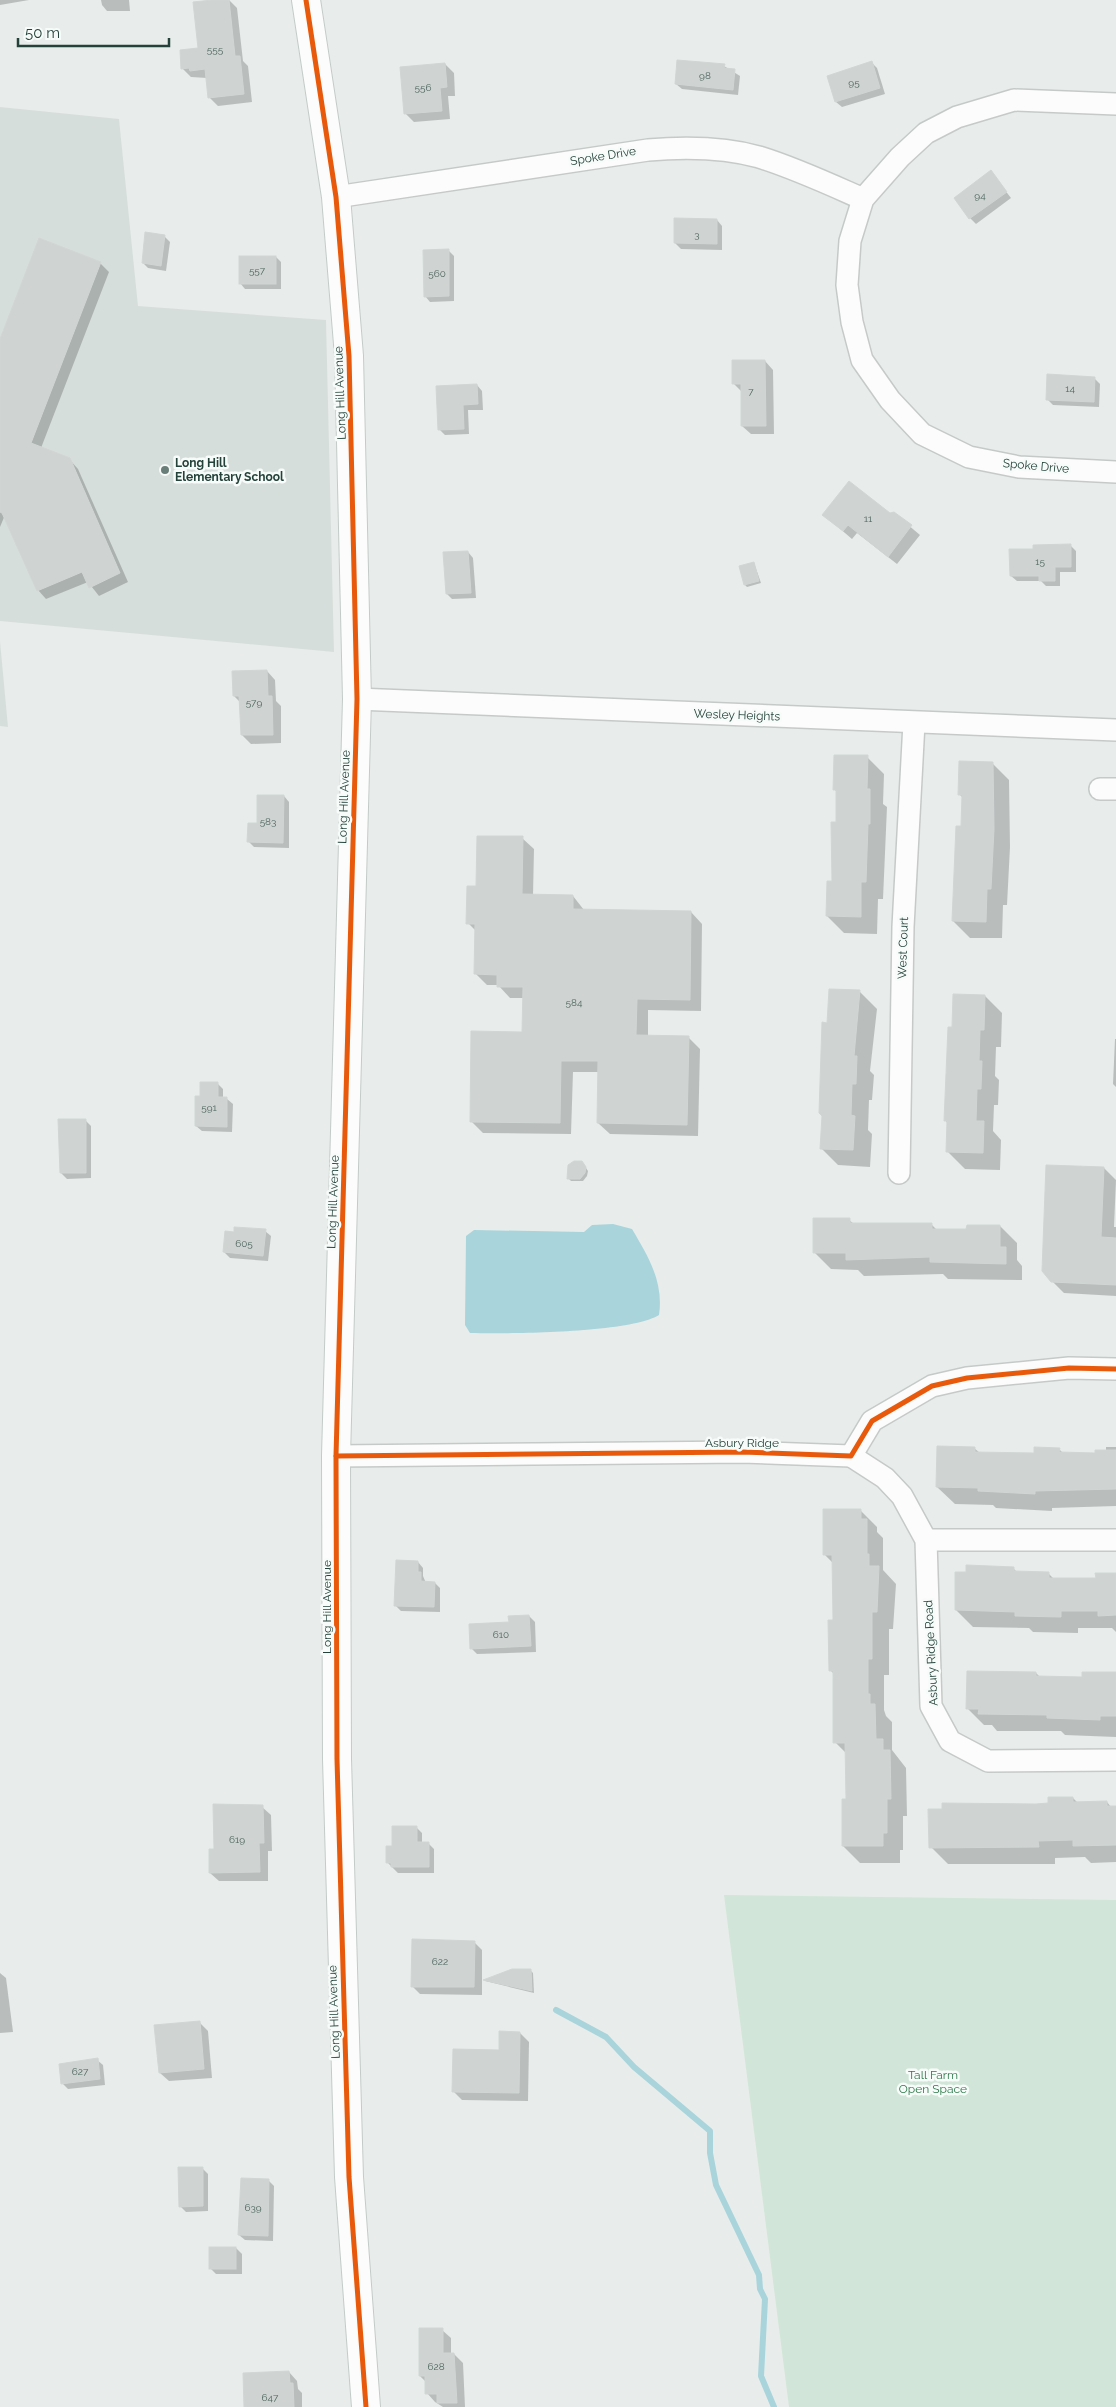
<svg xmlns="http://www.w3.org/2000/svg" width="1116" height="2407" viewBox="0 0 1116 2407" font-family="Raleway,sans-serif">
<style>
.built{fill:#d6dedb}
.green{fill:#d1e6d8}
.water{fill:#a9d4db}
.shadow{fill:#0003}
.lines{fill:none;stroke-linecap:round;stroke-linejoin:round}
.stream{stroke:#a9d4db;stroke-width:6}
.building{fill:#cfd4d2;stroke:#d1d6d4}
.street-casing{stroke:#c5cac8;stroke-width:24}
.secondary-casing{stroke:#c3cbc8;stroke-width:30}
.street{stroke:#fcfcfc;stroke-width:21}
.secondary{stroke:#fcfcfc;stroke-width:28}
.cycleway-casing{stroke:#f7fbf9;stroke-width:8}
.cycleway{stroke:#e8590c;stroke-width:5}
.poi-dot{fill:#697e78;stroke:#f7fbf9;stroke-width:2}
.labels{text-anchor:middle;stroke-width:5;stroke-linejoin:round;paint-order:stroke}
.number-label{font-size:10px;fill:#506761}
.street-label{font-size:12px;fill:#24423a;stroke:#f7fbf9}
.poi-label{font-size:12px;font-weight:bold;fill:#24423a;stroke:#f7fbf9;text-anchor:start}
.park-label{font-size:12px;fill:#2d7a4b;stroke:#f7fbf9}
</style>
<rect width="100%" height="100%" fill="#e8edeb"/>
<g class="built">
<path d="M0,107L119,119L138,306L326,320L334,652L0,621Z"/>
<path d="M0,641L8,727L0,726Z"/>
</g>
<path class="green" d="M724,1895L1116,1900V2407H789Z"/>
<path class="water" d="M613,1224L632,1229C648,1256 664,1282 659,1315C631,1333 507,1334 470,1333L465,1325L466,1236L474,1230L584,1232L592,1225Z"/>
<g class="shadow">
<path d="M0,0H29L0,5Z"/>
<path d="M101,0H129L130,11H107L102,5Z"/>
<path d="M223,0H229L237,8L243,61L248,66L252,102L218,106L209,97L207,78L191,77L182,68L200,49Z"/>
<path d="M872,63L877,68L885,94L842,107L836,102Z"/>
<path d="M445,64L454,73L455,96H448L450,119L414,122L405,113Z"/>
<path d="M724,66L740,76L738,95L682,89L676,84Z"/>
<path d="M991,172L1011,198L976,224L970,218Z"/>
<path d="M717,220L722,226V250L681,249L675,243Z"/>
<path d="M164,236L170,242L166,271L148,268L143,263Z"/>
<path d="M448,250L454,256V301L430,302L425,296Z"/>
<path d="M276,257L281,262V289H245L240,283Z"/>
<path d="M100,263L109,272L41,448L69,459L78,469L128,582L99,596L88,582L46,599L38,590L5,515L0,527V342Z"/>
<path d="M765,361L773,370L774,434H751L742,426V392L734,384Z"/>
<path d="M1094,378L1100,384L1099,407L1053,405L1047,399Z"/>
<path d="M477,385L482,391L483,410H468L469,434L445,435L439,429Z"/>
<path d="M894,513L920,535L897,564L857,533L852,539L824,515Z"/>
<path d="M1070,545L1076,551V572H1060V586H1046L1041,581H1017L1011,576L1035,550Z"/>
<path d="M468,552L473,558L476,598L452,599L447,594Z"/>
<path d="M754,563L761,583L747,587L745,585Z"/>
<path d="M267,671L275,680L276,701L281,706V743L251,744L242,735L240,702L234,696Z"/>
<path d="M867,757L884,774L883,804L887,807L883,899H878L877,934L844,933L827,916L833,882L837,823L838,793L834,789Z"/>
<path d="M992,763L1009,780L1010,847L1007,905H1003L1002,938H970L953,921L962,827L963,798L959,794Z"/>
<path d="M284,796L289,802V848L254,847L249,842L258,825Z"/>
<path d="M522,838L534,849L533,896H573L584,910L691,912L702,924L701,1011L648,1010V1037H688L700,1049L698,1136L610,1134L598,1123L599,1072H573L571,1134L483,1133L471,1121L523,1033L524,998H510L498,985H487L475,973L476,931L468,923L477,887Z"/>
<path d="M860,992L877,1009L870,1071L874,1075L872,1100H869L868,1130L872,1134L870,1167L838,1165L821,1148L829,1024Z"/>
<path d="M985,996L1002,1013L1001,1047H996L995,1076L999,1080L998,1105H994L993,1131L1001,1140L1000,1170L965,1169L948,1152V1124L945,1120L953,1029Z"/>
<path d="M1115,1039H1116V1087L1113,1084Z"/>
<path d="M217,1083L223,1089V1099H227L233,1104L232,1132L202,1131L196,1126L201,1098Z"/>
<path d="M85,1120L91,1126V1178L67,1179L61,1173Z"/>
<path d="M584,1165L588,1171L587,1176L583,1181H571L568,1178Z"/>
<path d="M1104,1168L1116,1180L1114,1227H1116V1296L1064,1293L1052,1281Z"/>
<path d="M849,1220L854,1224L932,1225L937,1230H967L1000,1226L1017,1243V1260L1022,1266V1280L948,1279L943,1274L864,1276L858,1270L831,1269L814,1252Z"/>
<path d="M265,1231L271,1236L268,1261L230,1258L224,1252L235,1233Z"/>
<path d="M1106,1447H1116V1506L1052,1508V1511L996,1508L993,1505L955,1504L937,1487L974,1448L980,1453L1036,1454L1059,1449L1064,1454L1096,1455L1106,1452Z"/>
<path d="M860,1510L877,1527V1532L883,1538V1570L896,1584L893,1629H889V1675H884V1710L886,1716L892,1722V1750L906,1768L907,1816H903V1850H900V1863H860L843,1846L847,1801V1754L835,1742L834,1674L830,1670L834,1622V1564L825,1555Z"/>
<path d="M418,1562L423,1568V1576L426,1583H435L440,1588V1612L401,1611L395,1605Z"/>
<path d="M1013,1568L1018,1573H1048L1054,1579H1097V1574L1116,1573V1632L1112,1628H1078V1633L1033,1632L1029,1628L973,1627L956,1610Z"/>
<path d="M529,1616L535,1622L536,1652L477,1654L472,1649Z"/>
<path d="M1036,1673L1040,1677L1083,1678L1116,1673V1737L1065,1735L1061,1731H997L992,1725H984L967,1708Z"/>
<path d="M1073,1798L1078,1803L1107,1802L1111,1807H1116V1862L1091,1863L1085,1857L1055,1858V1864H948L931,1847Z"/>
<path d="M262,1807L271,1815L272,1851H268V1881H219L210,1873L215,1850Z"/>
<path d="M416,1827L422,1833V1843H428L434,1849V1873H398L388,1863L393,1848Z"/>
<path d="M474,1942L482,1950V1995L420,1994L412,1986Z"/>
<path d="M530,1970L533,1973L534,1993L485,1981L513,1971Z"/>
<path d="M0,1973L6,1978L13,2032L0,2033Z"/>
<path d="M199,2022L208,2031L212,2078L169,2081L160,2073Z"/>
<path d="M520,2033L529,2042L528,2101L462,2100L454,2092Z"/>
<path d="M97,2060L103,2065L105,2085L68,2089L63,2084Z"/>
<path d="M202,2168L208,2174V2211L186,2212L180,2206Z"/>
<path d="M268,2180L274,2186L273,2241L245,2240L239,2235Z"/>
<path d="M236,2248L242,2254V2274H216L210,2268Z"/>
<path d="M442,2330L451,2338V2354H454L463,2363L465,2407H443L435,2402L427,2393L426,2382L420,2376Z"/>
<path d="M289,2372L297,2381L298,2389L302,2393V2407H245Z"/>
</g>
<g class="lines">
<path class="stream" d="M556,2010L606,2037L634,2067L710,2131V2153L716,2185L759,2275L760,2289L765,2299L761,2376L774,2407"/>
</g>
<g class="building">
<path d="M212,0H229L235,56H240L244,94L208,98L205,69L190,71L189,68L181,69L180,50L198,48L193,2Z"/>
<path d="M677,60L725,64L724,68L735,69L733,90L675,84Z"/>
<path d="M872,61L880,88L835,102L827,76Z"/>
<path d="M445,63L447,87L440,88L442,111L404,114L400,67Z"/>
<path d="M991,170L1007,192L969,219L954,198Z"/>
<path d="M674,218L717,219V244L674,243Z"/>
<path d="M145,232L165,235L161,266L142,263Z"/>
<path d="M39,238L101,262L31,443L70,458L120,573L89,588L82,572L37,591L2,513L0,512V339Z"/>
<path d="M449,249V296L424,297L423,250Z"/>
<rect x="239" y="256" width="37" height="28"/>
<path d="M732,360H765L766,426H741V384H732Z"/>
<path d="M1047,374L1095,377L1094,402L1046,400Z"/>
<path d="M477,384L478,404L463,405L464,429L438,430L436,386Z"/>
<path d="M849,481L890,513L894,512L912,525L888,557L848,525L843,531L822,515Z"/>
<path d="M1071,544V567H1055V581H1039V576H1010L1009,549H1033V545Z"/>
<path d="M468,551L471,593L446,594L443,552Z"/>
<path d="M754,562L759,581L744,585L739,566Z"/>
<path d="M267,670L268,696H272L273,735H241L239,696H233L232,671Z"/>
<path d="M834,755H868L867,789H870V824H868L866,882H861V917L826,916L827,881H832L831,822H836V790H833Z"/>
<path d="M959,761L993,762L994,829L991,889H987L986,922L952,921L956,826H961L962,795H958Z"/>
<path d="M257,795H284L283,843L247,842L248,823H257Z"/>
<path d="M477,836H523L522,894L573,895V909L691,911L690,1000L637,999L636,1035L689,1036L687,1125L597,1123L598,1061H561L560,1123L470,1122L471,1031L522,1032L523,987H497V975L474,974L475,924H466L467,886H476Z"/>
<path d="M829,989L860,990L854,1056H857L856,1084H852L851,1115L855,1116L853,1150L820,1149L822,1116L819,1113L822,1022L827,1023Z"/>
<path d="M953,994L985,995L984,1030H980L979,1061H982L981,1089H977L976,1121H984L983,1153L946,1152L947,1121H944L948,1027H952Z"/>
<path d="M200,1082H218V1097H227V1127L195,1126V1096H200Z"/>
<path d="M58,1119H86V1173H60Z"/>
<path d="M574,1161H582L586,1167L585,1173L580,1179H567L568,1165Z"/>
<path d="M1046,1165L1104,1167L1101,1237L1116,1238V1285L1051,1282L1042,1271Z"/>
<path d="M813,1218H850V1223H932V1229H966L967,1225H1000V1247H1006V1264L930,1262V1257L846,1260V1253H813Z"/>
<path d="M234,1227L266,1229L263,1256L223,1252L225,1231L234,1232Z"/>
<path d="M937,1446L975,1447V1452L1034,1453V1447L1060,1448L1059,1452L1095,1453V1450H1116V1489L1035,1491V1494L978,1491V1488L936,1487Z"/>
<path d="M823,1509H861V1519H867V1554H869V1566H879L877,1612H872V1659H868V1694H870V1704H875L876,1739H883V1750H890L891,1799H887V1833H883V1846H842V1799H846L845,1743H833V1671H829L828,1620H833L832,1555H823Z"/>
<path d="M396,1560L418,1561V1572H421V1581L435,1582L434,1607L394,1606Z"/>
<path d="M966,1565L1014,1567V1571L1049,1572V1578H1096L1095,1573H1116V1615L1098,1616V1611H1061V1617L1015,1616V1612L955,1610V1572H966Z"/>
<path d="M529,1615L531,1646L470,1649L469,1624L509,1622L508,1616Z"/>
<path d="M967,1671L1036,1672V1676L1082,1677V1672H1116V1716H1100V1720L1047,1718V1715L978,1714L979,1709H966Z"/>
<path d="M1048,1797H1073V1802L1107,1801V1806H1116V1845L1073,1846V1840L1038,1841L1039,1847L929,1848L928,1809H942V1803L1036,1804L1048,1803Z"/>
<path d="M213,1804L263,1805L264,1843H259L260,1872L209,1873V1849H214Z"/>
<path d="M392,1826H417V1842H429V1867H391V1863H386V1846H392Z"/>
<path d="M412,1939L475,1941L474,1987H411Z"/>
<path d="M512,1969H531L532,1991L483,1980Z"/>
<path d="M200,2021L204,2069L159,2073L154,2025Z"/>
<path d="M499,2031L520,2032L519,2093L452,2092L453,2049L499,2050Z"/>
<path d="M98,2058L100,2079L61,2084L59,2064Z"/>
<path d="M178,2167H203V2206L179,2207Z"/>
<path d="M241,2178L269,2179L268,2236L238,2235Z"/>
<rect x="209" y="2247" width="27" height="22"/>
<path d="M419,2328H443V2353H454L457,2403H437V2394H425V2376H419Z"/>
<path d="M289,2371L290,2383H293L294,2407H244L243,2373Z"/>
</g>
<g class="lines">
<defs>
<g id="street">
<path d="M1116,104L1014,100L957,117L926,133L900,157L863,199L850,241L847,285L852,322L862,360L890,400L922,434L969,457L1019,467L1116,472"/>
<path d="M336,197L648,150C684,147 723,147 759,157C795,168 829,184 863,199"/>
<path d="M357,699L1116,730"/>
<path d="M1100,789H1116"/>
<path d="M899,1173L903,927L914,723"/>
<path d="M336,1456L742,1452L851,1456L872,1421L932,1386L967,1378L1069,1368L1116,1369"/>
<path d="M851,1456L885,1478L902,1496L926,1540L931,1706L950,1741L988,1761L1116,1760"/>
<path d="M926,1540H1116"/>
</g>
<path id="secondary" d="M306,0L336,197L349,356L357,699L336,1456L337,1759L349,2177L366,2407"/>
</defs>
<use href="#street" class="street-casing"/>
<use href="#secondary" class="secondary-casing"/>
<use href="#street" class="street"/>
<use href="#secondary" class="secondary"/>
<defs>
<g id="cycleway">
<path d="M306,0L336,197L349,356L357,699L336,1456L337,1759L349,2177L366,2407"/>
<path d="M336,1456L742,1452L851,1456L872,1421L932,1386L967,1378L1069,1368L1116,1369"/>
</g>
</defs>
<use href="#cycleway" class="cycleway-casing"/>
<use href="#cycleway" class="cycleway"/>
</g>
<circle class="poi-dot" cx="165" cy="470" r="5"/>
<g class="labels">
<g class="number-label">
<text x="215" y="53">555</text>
<text x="705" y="79">98</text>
<text x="854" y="86">95</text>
<text x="423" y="91">556</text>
<text x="980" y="199">94</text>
<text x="697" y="238">3</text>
<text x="257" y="274">557</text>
<text x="437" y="277">560</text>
<text x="1070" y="392">14</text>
<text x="751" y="395">7</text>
<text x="868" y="522">11</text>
<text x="1040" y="565">15</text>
<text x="254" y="706">579</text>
<text x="268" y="825">583</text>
<text x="574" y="1006">584</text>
<text x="209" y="1111">591</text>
<text x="244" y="1247">605</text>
<text x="501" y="1638">610</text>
<text x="237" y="1843">619</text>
<text x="440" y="1965">622</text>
<text x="80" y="2075">627</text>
<text x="253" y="2211">639</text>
<text x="436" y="2370">628</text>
<text x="270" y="2401">647</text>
</g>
<g class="street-label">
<text transform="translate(603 156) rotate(-9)" y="4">Spoke Drive</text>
<text transform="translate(340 393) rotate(-92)" y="4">Long Hill Avenue</text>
<text transform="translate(1036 466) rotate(5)" y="4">Spoke Drive</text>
<text transform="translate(737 715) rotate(2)" y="4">Wesley Heights</text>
<text transform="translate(344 797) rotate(-88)" y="4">Long Hill Avenue</text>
<text transform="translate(903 948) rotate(-88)" y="4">West Court</text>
<text transform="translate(333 1202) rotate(-88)" y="4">Long Hill Avenue</text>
<text x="742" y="1447">Asbury Ridge</text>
<text transform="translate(327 1607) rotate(-90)" y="4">Long Hill Avenue</text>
<text transform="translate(931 1653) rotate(-93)" y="4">Asbury Ridge Road</text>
<text transform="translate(334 2012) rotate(-92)" y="4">Long Hill Avenue</text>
</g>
<g class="poi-label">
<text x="175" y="467">Long Hill<tspan x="175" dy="14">Elementary School</tspan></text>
</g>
<g class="park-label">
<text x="933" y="2079">Tall Farm<tspan x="933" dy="14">Open Space</tspan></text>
</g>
</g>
<path d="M18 38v8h151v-8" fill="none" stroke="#24423a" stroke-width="2.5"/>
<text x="25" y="38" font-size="15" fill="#24423a" stroke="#f7fbf9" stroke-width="4" paint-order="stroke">50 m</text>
</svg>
